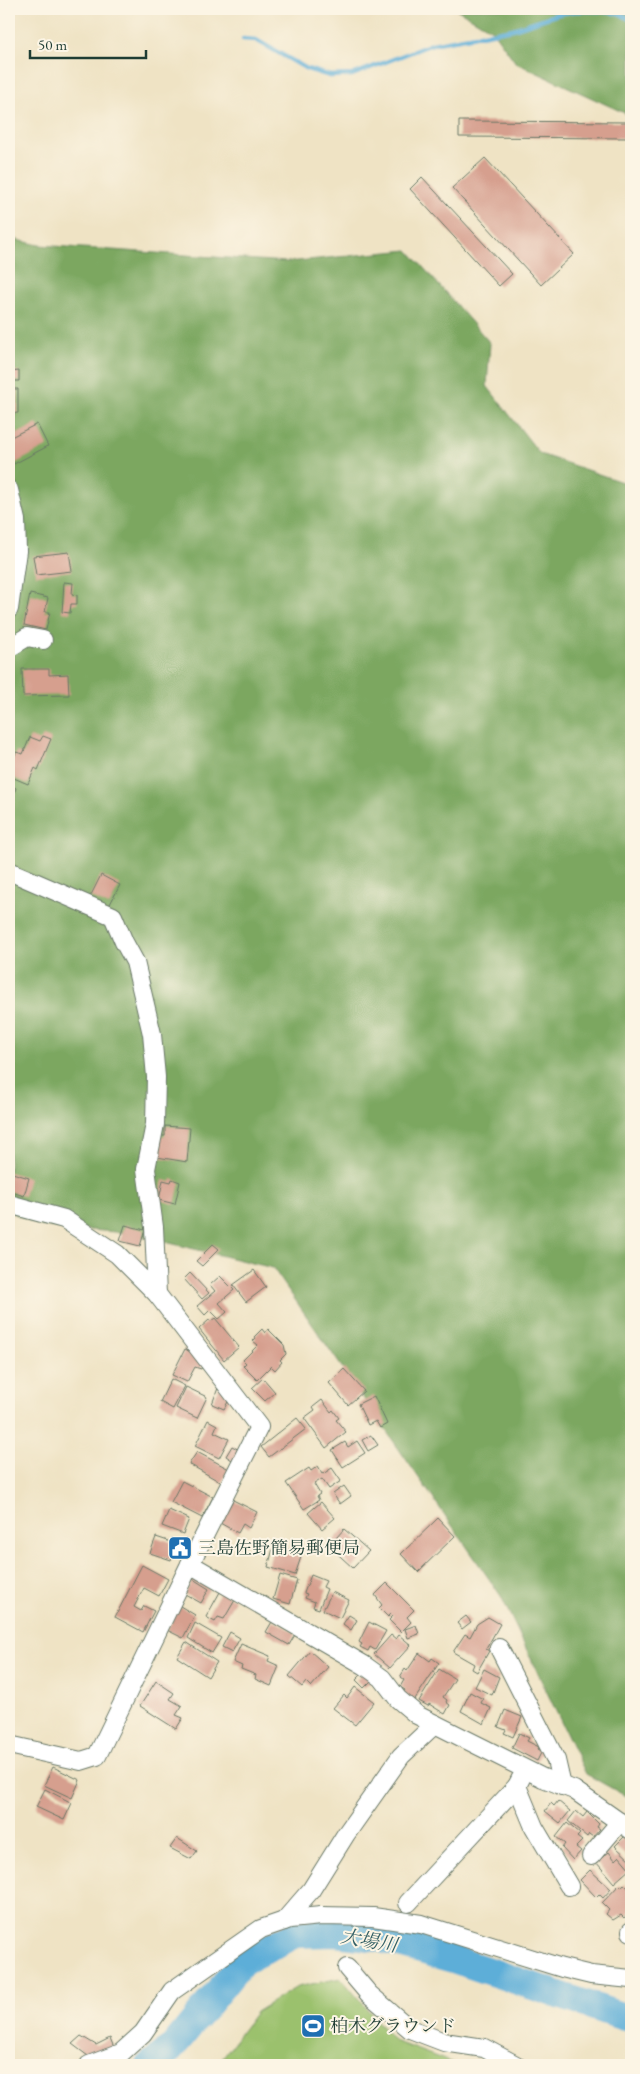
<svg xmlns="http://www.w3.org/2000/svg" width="640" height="2074" viewBox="0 0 640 2074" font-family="'EB Garamond','Noto Serif JP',serif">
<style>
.green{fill:#9bc16d;stroke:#5d7f50}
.forest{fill:#7ca760;stroke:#4e724a}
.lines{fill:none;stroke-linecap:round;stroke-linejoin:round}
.stream{stroke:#5daed8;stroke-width:4.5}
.river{stroke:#5daed8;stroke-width:28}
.building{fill:#d69f8e}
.minor-casing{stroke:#687766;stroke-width:20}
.minor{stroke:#fff;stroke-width:18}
.labels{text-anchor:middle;stroke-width:4;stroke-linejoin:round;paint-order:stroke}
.poi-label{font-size:18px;fill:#1f3d34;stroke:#fcf5e5;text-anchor:start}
.water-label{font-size:19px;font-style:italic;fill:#325f65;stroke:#fcf5e5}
</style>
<rect width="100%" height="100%" fill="#fcf5e5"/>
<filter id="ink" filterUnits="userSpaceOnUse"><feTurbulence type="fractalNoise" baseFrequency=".02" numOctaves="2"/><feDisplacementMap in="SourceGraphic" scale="10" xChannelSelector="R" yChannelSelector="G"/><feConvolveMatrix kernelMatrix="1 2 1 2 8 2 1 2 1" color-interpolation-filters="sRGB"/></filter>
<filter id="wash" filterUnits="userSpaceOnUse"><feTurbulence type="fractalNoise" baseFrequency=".0096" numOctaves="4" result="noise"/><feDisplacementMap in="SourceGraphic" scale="20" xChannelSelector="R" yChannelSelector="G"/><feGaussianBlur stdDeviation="1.12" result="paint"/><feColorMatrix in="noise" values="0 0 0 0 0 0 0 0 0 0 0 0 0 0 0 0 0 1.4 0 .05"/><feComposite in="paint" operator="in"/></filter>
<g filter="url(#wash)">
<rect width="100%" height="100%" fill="#efe3c4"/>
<path class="green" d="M341,1978L394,2041L458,2065H217L256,2012L297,1987Z"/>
<g class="forest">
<path d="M456,9H631V116L516,63L492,30Z"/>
<path d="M9,238L39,245L287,262L408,250L490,343L487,386L540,454L622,482H631V1799L586,1774L501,1596L273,1268L128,1233L40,1226L9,1211Z"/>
</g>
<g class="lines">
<path class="stream" d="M243,39L256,40L307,69L330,76L352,75L432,44L513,29L558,14L575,11H597L621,14L631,20"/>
<path class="river" d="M150,2065L171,2049L243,1961L295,1934L335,1933L378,1938L453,1959L624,2017H631"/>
</g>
<g id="blocks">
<g class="building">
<path d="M459,121L631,122V138L459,137Z"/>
<path d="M485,158L574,254L541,285L452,188Z"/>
<path d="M422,177L512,274L499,286L410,189Z"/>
<path d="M19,371V381H13L14,389H18V413L9,414V372Z"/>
<path d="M37,424L48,446L14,464L9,454V438Z"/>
<path d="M69,552L72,571L36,575L33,556Z"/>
<path d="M64,582L73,583L72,594L77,595V604H71L70,613L62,612Z"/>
<path d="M30,594L48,598L45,612H50L46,630L24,625Z"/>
<path d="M22,669H49V675L68,674L69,695L23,696Z"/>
<path d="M43,736L51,739L38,770L35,768L28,784L9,776L11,770L9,769V757L13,759L16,752L23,754L30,737L40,741Z"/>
<path d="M9,784L16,788L9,805Z"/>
<path d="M101,875L120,885L109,906L90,897Z"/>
<path d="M165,1126L190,1128L187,1162L157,1157L160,1136H165Z"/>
<path d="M9,1172L29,1178L24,1196L9,1191Z"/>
<path d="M172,1179L180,1182L175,1204L159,1200L163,1180L171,1182Z"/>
<path d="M125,1225L145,1230L140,1246L120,1241Z"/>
<path d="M213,1244L219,1249L202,1266L196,1261Z"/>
<path d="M254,1270L266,1287L246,1302L233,1285Z"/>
<path d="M190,1273L209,1293L202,1299L184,1279Z"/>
<path d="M220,1276L234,1290L219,1303L227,1312L219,1319L210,1310L205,1315L197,1306L215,1291L210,1285Z"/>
<path d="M215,1318L239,1347L224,1360L199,1329L209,1320L211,1321Z"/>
<path d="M262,1329L265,1333L268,1329L284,1345L286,1354L280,1360L282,1362L275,1370L271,1366L257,1380L243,1366L246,1363L243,1360L258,1345L253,1341L256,1338L254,1337Z"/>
<path d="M185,1349L193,1353L203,1364L201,1369L195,1367L187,1382L172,1375Z"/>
<path d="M344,1369L364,1391L348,1405L329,1383Z"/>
<path d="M263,1378L275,1392L265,1401L252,1388Z"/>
<path d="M171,1379L185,1386L173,1409L160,1402Z"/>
<path d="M186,1387L207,1397L197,1418L176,1408Z"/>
<path d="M218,1388L223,1390L230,1398L224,1409L212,1404Z"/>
<path d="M374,1396L387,1424L380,1428L376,1421L368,1425L358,1404Z"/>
<path d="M322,1400L331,1412L333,1410L339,1418L336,1420L346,1432L326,1448L304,1418L315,1410L313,1407Z"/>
<path d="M297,1418L306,1429L269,1457L261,1447Z"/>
<path d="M208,1420L217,1425L214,1432L229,1439L219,1458L195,1446Z"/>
<path d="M371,1435L378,1445L368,1451L362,1440Z"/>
<path d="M357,1441L365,1453L343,1467L332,1450L345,1442L348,1447Z"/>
<path d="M232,1446L241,1451L235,1462L226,1456Z"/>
<path d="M197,1452L229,1469L222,1483L189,1464Z"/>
<path d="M318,1466L323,1474L332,1468L341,1481L329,1489L322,1479L314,1484L320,1494L317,1496L319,1500L304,1509L286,1483L309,1468L311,1471Z"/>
<path d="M182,1481L213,1497L202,1518L171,1502Z"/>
<path d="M344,1486L351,1496L340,1504L333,1494Z"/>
<path d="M233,1500L257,1512L249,1528L243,1524L238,1533L220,1523Z"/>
<path d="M321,1502L335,1518L322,1529L308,1513Z"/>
<path d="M169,1510L189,1519L183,1534L162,1526Z"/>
<path d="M438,1518L455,1536L418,1572L401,1554Z"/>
<path d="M344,1529L369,1551L353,1568L329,1546Z"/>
<path d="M156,1537L177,1544L171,1560L150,1553Z"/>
<path d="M274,1545L292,1551L291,1554L301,1557L295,1575L268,1567Z"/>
<path d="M142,1565L168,1579L159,1596L144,1588L134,1607L141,1611L144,1606L154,1611L143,1632L115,1617Z"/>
<path d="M280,1575L297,1580L290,1604L273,1599Z"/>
<path d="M311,1575L326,1581L323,1587L327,1589L319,1609L313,1607L315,1602L305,1598L307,1594L304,1593Z"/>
<path d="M193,1579L209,1589L201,1603L185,1594Z"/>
<path d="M387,1583L414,1610L407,1617L411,1622L401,1632L389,1620L393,1616L391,1614L388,1617L379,1608L382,1605L375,1595Z"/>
<path d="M220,1592L235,1600L224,1619L218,1617L215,1622L206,1617Z"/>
<path d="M332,1592L349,1600L340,1618L323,1610Z"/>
<path d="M180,1606L195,1615L183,1638L167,1630Z"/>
<path d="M349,1615L357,1620L351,1630L343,1624Z"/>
<path d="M466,1616L471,1622L462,1629L457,1623Z"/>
<path d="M488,1617L500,1624L486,1649L489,1651L477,1672L472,1669L474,1664L453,1652L465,1634L470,1637L477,1624Z"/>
<path d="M273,1620L296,1633L289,1645L266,1632Z"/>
<path d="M369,1622L386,1631L375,1650L370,1647L368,1651L360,1647L362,1644L359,1642Z"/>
<path d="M195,1623L221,1638L212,1653L188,1638Z"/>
<path d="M416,1625L419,1634L408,1638L405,1629Z"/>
<path d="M230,1632L240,1638L232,1652L222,1647Z"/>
<path d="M391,1635L396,1639L399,1635L411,1645L390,1668L374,1654Z"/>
<path d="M186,1642L217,1662L208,1677L177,1657Z"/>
<path d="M241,1644L270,1656L268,1661L279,1666L271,1686L255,1679L256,1675L241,1669L242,1666L233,1662Z"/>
<path d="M310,1651L328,1667L311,1687L306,1682L302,1687L289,1676Z"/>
<path d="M419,1653L430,1661L432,1658L439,1663L413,1702L403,1693L405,1690L400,1687L404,1680L400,1677L405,1669L407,1671Z"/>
<path d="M439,1669L455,1679L443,1697L447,1700L446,1702L450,1705L445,1714L429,1704L428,1706L419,1701Z"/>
<path d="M484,1669L499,1677L492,1695L475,1687Z"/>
<path d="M364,1672L372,1680L364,1688L356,1680Z"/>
<path d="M156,1681L174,1693L170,1699L182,1706L176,1715L183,1718L176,1729L140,1706Z"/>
<path d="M355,1687L374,1702L355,1725L333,1708L344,1695L347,1698Z"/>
<path d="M470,1692L483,1699L481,1703L491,1708L484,1724L461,1711Z"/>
<path d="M505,1710L522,1717L513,1737L504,1733L506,1730L498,1727Z"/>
<path d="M519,1733L529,1738L527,1741L539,1747L538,1749L542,1751L537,1761L512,1748Z"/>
<path d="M53,1767L80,1780L72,1798L44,1785Z"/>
<path d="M45,1789L72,1803L64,1820L36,1807Z"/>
<path d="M558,1801L570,1811L560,1823L545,1811L551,1803L554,1806Z"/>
<path d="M576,1811L583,1817L587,1812L599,1824L597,1827L600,1829L593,1837L589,1834L587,1837L568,1821Z"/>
<path d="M567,1823L580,1834L577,1837L582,1841L576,1847L581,1851L573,1860L562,1848L565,1844L556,1837Z"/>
<path d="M626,1835L631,1840V1861L615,1846Z"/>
<path d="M177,1838L197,1851L191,1859L170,1848Z"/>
<path d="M609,1852L615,1860L619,1856L630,1869L614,1883L596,1862Z"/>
<path d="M590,1870L611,1889L603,1898L599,1894L596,1897L580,1880Z"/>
<path d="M624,1884L631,1891V1908L629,1910L631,1911L624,1918L621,1915L613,1920L606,1914L609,1910L602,1903L619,1885L621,1887Z"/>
<path d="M81,2036L96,2045L110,2038L115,2050L88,2056L72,2044Z"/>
</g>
</g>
</g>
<g filter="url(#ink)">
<use href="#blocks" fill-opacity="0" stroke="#687766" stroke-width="1"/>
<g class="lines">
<defs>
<g id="minor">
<path d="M9,490L16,520L17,551L9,609"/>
<path d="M9,648L27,637L43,640"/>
<path d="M9,871L113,916L124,942L135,962L152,1034L156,1077L155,1124L146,1169L154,1227L157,1294"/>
<path d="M9,1204L64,1219L117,1254L157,1294L259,1427L190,1564L97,1756L81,1761L9,1745"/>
<path d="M190,1564L364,1665L382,1678L398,1699L417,1715L543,1778L574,1790L631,1830"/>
<path d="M499,1648L556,1760L562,1786"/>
<path d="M521,1778L517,1786L534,1827L569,1886"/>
<path d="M591,1856L620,1822"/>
<path d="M408,1903L517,1786"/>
<path d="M284,1921L311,1890L346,1834L401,1756L435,1724"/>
<path d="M631,1932V1931"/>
<path d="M347,1968L369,1994L410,2029L444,2042L484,2048L516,2065"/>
<path d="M89,2065L121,2053L143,2033L172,1991L261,1929L290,1919L321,1916L373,1917L421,1924L562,1968L591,1975L631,1979"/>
</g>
</defs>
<use href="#minor" class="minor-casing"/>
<use href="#minor" class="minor"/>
</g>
</g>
<defs>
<symbol id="civic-square" viewBox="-11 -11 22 22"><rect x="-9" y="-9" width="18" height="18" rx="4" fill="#1f6fb2" stroke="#fcf5e5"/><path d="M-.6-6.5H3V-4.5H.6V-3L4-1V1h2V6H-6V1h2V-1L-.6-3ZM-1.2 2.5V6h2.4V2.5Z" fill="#fff"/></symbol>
<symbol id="stadium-square" viewBox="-11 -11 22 22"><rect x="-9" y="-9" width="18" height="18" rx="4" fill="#1f6fb2" stroke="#fcf5e5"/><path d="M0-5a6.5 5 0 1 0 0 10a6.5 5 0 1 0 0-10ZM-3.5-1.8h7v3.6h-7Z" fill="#fff"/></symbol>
</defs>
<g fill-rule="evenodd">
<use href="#civic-square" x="166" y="1534" width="28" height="28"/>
<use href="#stadium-square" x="299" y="2012" width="28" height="28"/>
</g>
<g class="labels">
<g class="poi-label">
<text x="198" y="1554">三島佐野簡易郵便局</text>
<text x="330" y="2032">柏木グラウンド</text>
</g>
<g class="water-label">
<text transform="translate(369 1940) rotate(10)" y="7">大場川</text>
</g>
</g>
<rect width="640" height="2074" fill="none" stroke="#fcf5e5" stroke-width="30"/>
<path d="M30 50v8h116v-8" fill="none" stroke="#1f3d34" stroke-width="2.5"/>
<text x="38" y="50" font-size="15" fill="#1f3d34" stroke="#fcf5e5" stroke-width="4" paint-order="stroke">50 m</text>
</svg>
